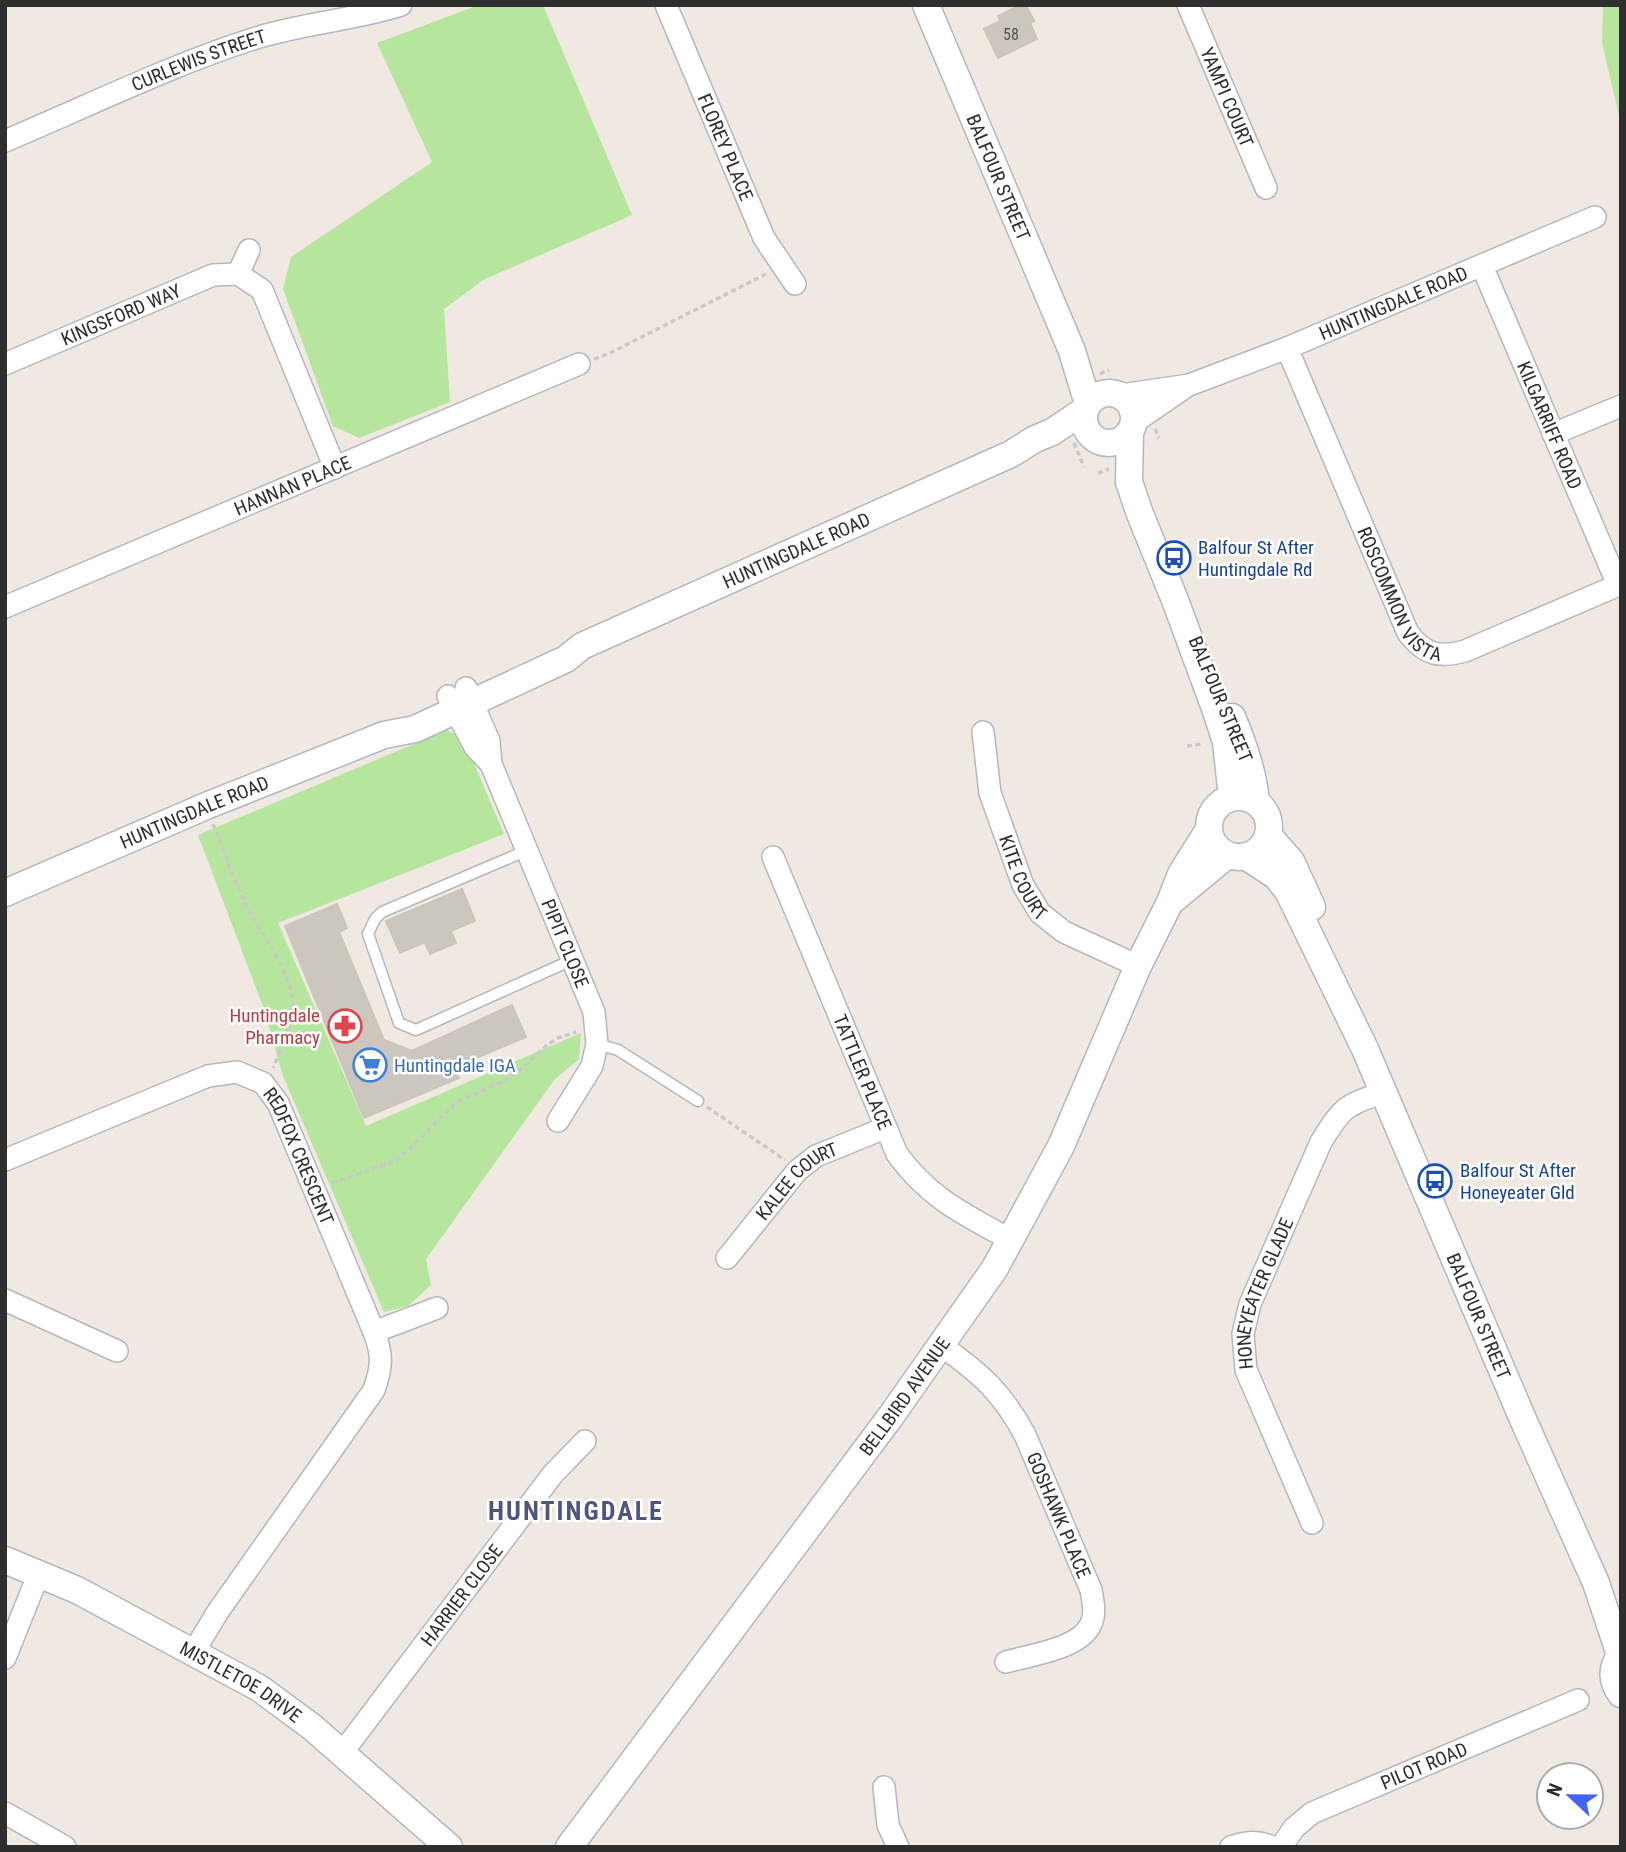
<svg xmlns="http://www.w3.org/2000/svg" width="1626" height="1852" viewBox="0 0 1626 1852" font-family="'Roboto Condensed',sans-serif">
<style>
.green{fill:#b6e59e}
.building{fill:#cbc7bf;stroke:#cbc5ba;stroke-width:2}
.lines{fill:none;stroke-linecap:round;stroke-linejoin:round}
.service-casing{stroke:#b4b7c1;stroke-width:13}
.minor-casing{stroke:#b4b7c1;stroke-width:24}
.tertiary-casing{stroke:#b4b7c1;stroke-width:29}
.path{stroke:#c9c9c9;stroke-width:3.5;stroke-dasharray:5 3.5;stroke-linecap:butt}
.service{stroke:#fff;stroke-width:10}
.minor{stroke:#fff;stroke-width:21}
.tertiary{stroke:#fff;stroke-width:26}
.labels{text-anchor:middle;stroke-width:5;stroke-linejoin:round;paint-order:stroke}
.number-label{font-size:16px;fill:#555452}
.street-label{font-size:19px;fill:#2e2e2e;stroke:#fff}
.transit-label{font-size:19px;fill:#164399;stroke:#fff;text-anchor:start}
.health-label{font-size:19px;fill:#be3a42;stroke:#fff;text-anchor:end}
.shop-label{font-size:19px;fill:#366cbe;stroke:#fff;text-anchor:start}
.district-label{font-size:26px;font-weight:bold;letter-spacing:2px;fill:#4d5680;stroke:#fff}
</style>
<rect width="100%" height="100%" fill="#efe9e1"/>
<g class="green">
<path d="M479,5H543L632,215L483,280L444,309L450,402L359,438L333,426L283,289L291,257L432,162L377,43Z"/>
<path d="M1603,5H1621V124L1602,43Z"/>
<path d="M447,730L464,740L504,834L278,923L366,1126L581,1033L579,1059L555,1079L426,1259L431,1285L408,1306L384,1312L283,1076L264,1009L198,835Z"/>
</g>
<g class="building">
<path d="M1020,5H1026L1034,21L1030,23L1037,39L998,58L984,29L1000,21L998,16Z"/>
<path d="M462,889L475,921L451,931L456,943L430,954L425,942L400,953L386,921Z"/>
<path d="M337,904L347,928L339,932L384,1040L412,1051L512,1005L526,1037L454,1067L459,1078L364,1118L285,926Z"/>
</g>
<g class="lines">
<defs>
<g id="service">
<path d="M528,850L382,912L375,919L368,934L399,1023L416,1030L572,960"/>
<path d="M597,1044L618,1050L698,1101"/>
</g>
<g id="minor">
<path id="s1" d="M666,5L764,238L795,284"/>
<path id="s2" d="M1188,5L1266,188"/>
<path id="s3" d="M5,141C88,106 171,65 256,38C304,23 354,20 401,5"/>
<path id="s4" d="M1482,266L1618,585"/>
<path d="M238,274L249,250"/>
<path id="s5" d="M1287,348L1408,633C1425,655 1439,658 1465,651L1621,584"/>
<path id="s6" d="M5,364L213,275L238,274L262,290L335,468"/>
<path id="s7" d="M1121,395L1189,385L1287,348L1595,217"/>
<path d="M1133,423L1184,388"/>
<path d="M1553,434L1621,406"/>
<path id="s8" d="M5,607L579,364"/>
<path id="s9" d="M466,688L489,741L491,764L594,1012L597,1044L592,1066L558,1121"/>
<path d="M448,696L475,747L491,764"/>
<path id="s10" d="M983,732L990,793L1023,885L1040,913L1064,932L1138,966"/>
<path id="s11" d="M773,857L897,1154C930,1199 964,1214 1011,1240"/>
<path id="s12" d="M5,1160L208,1076L237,1072L263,1083L278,1103L374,1332C383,1355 382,1367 374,1390L217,1613L193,1653"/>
<path id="s13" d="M727,1258L797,1171L816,1156L885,1128"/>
<path d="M5,1300L117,1351"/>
<path d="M374,1332L437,1308"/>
<path id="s14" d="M942,1346C981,1374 1002,1392 1025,1435L1091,1590C1093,1601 1096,1613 1091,1624C1080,1649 1030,1655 1006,1662"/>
<path id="s15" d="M1312,1523L1246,1370L1243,1334L1250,1304L1321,1142C1343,1106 1345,1106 1384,1092"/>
<path d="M5,1658L39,1573"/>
<path id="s16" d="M342,1753L553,1474L585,1441"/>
<path d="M884,1787L888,1825L898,1847"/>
<path d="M5,1813L65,1847"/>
<path d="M1231,1847C1245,1842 1258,1840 1272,1847"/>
<path id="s17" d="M1281,1847L1294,1828L1312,1813L1578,1700"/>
</g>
<g id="tertiary">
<path id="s18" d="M926,5L1072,351L1088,404"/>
<circle cx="1109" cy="418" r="25"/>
<path d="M1130,431L1129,482L1140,514L1175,600L1216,711L1226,742L1232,797"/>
<path d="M1232,717C1244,745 1253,771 1256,801"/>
<circle cx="1239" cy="827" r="30"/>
<path d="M1268,835L1291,861L1312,907"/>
<path id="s19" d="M1247,857L1276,876L1288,891L1365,1049L1522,1417L1596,1583L1620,1655"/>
<path id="s20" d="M5,893L206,806L384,735L415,729L566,659L582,646L1011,454L1035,439L1052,432L1085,410"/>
<path d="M1174,899L1226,856"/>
<path id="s21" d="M5,1560L77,1590L259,1688L312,1727L449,1847"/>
<path d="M1621,1654C1611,1669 1611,1680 1621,1694"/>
<path id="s22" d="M569,1847L891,1416L995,1268L1061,1146L1138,966L1170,902L1181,874L1208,831"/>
</g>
</defs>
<use href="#service" class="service-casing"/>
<use href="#minor" class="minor-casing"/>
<use href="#tertiary" class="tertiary-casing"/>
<g class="path">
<path d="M594,359L608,354L766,274"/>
<path d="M1100,374L1109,370"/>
<path d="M1155,429L1159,438"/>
<path d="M1074,443L1084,467"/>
<path d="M1098,473L1109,469"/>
<path d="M1187,746L1203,744"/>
<path d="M213,824C225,852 234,882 248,909C263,937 293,974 293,1006C293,1027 281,1049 273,1068"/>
<path d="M707,1107L785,1160"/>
<path d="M332,1183L395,1161L408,1150L457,1102L505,1080L517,1073L547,1045L558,1038L576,1032"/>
</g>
<use href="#service" class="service"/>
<use href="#minor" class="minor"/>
<use href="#tertiary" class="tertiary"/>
</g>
<defs>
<symbol id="bus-ring" viewBox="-11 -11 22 22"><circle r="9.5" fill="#fff" stroke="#1a4fb4" stroke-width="1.5"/><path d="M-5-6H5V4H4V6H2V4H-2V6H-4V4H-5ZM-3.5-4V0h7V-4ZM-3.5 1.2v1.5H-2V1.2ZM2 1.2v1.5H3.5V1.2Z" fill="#1a4fb4"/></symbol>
<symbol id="pharmacy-ring" viewBox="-11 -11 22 22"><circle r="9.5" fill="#fff" stroke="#e0444e" stroke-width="1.5"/><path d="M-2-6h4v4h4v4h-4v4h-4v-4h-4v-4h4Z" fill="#e0444e"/></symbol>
<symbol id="supermarket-ring" viewBox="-11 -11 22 22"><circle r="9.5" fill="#fff" stroke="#3f7fe0" stroke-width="1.5"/><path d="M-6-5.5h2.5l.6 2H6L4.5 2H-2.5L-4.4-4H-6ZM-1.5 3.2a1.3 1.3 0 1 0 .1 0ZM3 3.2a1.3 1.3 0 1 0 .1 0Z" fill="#3f7fe0"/></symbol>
</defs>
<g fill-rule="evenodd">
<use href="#bus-ring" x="1155" y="539" width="38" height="38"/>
<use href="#pharmacy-ring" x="326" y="1007" width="38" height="38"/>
<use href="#supermarket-ring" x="351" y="1046" width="38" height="38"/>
<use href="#bus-ring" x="1416" y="1162" width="38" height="38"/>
</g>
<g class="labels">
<g class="number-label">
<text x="1011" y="40">58</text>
</g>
<g class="street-label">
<text dy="7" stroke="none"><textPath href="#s3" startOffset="210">CURLEWIS STREET</textPath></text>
<text dy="7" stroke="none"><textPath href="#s2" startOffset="100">YAMPI COURT</textPath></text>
<text dy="7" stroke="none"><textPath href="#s1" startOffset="154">FLOREY PLACE</textPath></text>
<text dy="7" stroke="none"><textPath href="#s18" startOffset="187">BALFOUR STREET</textPath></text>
<text dy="7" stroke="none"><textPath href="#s7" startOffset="289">HUNTINGDALE ROAD</textPath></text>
<text dy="7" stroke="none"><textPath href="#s6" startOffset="126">KINGSFORD WAY</textPath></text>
<text dy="7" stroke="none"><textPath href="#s4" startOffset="173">KILGARRIFF ROAD</textPath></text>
<text dy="7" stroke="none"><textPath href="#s8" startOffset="312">HANNAN PLACE</textPath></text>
<text dy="7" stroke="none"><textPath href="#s20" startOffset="864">HUNTINGDALE ROAD</textPath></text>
<text dy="7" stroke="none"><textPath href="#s5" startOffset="273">ROSCOMMON VISTA</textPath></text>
<text transform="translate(1221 699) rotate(67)" y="7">BALFOUR STREET</text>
<text dy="7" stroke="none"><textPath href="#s20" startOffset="206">HUNTINGDALE ROAD</textPath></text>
<text dy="7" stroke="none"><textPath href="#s10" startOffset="152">KITE COURT</textPath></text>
<text dy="7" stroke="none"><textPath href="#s9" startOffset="275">PIPIT CLOSE</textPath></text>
<text dy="7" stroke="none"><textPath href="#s11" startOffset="233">TATTLER PLACE</textPath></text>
<text dy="7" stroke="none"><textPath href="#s12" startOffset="359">REDFOX CRESCENT</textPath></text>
<text dy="7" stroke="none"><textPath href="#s13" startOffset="105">KALEE COURT</textPath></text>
<text dy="7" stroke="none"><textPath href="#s15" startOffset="247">HONEYEATER GLADE</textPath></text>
<text dy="7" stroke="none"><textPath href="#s19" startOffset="520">BALFOUR STREET</textPath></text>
<text dy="7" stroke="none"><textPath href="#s22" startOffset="562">BELLBIRD AVENUE</textPath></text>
<text dy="7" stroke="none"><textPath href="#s14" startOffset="210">GOSHAWK PLACE</textPath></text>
<text dy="7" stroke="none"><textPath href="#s16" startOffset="198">HARRIER CLOSE</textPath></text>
<text dy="7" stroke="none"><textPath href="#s21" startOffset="266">MISTLETOE DRIVE</textPath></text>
<text dy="7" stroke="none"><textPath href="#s17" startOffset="168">PILOT ROAD</textPath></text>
</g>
<g class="transit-label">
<text x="1198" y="554">Balfour St After<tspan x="1198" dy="22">Huntingdale Rd</tspan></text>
<text x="1460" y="1177">Balfour St After<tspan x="1460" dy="22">Honeyeater Gld</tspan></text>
</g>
<g class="health-label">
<text x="320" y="1022">Huntingdale<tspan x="320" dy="22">Pharmacy</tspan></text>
</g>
<g class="shop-label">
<text x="394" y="1072">Huntingdale IGA</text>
</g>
<g class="district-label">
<text x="576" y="1520">HUNTINGDALE</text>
</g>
</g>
<rect width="1626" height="1852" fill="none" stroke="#2e2e2e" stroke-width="14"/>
<g transform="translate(1570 1796) rotate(292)"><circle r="33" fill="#ffffff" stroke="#ababab" stroke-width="2"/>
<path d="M0-5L12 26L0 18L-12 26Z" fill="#4264fb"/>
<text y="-10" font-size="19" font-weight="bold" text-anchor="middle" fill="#2e2e2e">N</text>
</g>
</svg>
